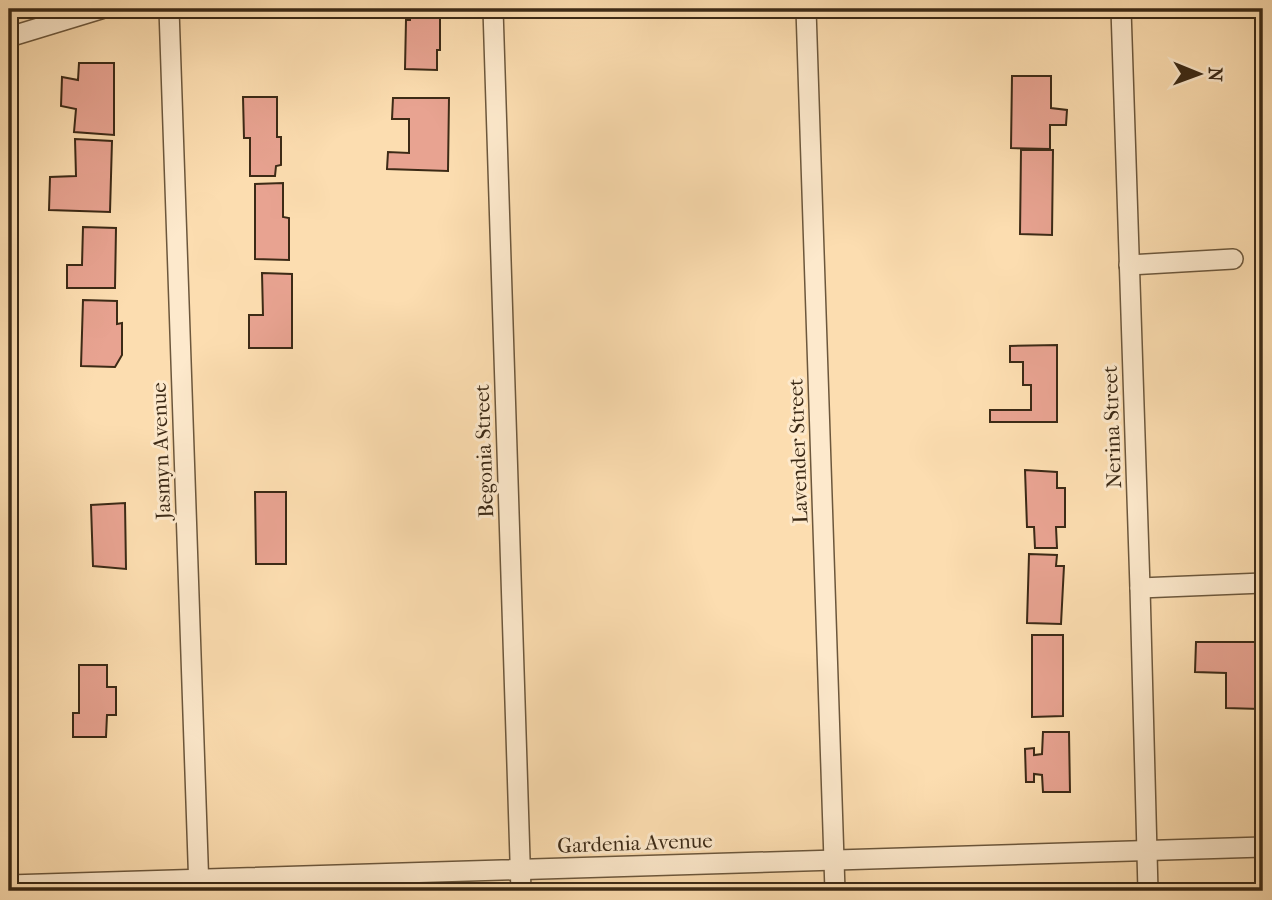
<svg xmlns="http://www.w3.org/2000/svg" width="1272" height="900" viewBox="0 0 1272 900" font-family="'IM FELL French Canon',serif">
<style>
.building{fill:#e8a391;stroke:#3c2a16;stroke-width:2}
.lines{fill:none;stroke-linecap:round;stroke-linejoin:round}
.minor-casing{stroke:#6c573c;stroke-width:22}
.minor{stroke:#fde9cc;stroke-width:19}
.labels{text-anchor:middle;stroke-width:6;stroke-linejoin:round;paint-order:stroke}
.street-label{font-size:21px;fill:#3c2a16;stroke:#fde9cc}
</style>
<rect width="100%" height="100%" fill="#fcddb0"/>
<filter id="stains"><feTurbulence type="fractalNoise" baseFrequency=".00286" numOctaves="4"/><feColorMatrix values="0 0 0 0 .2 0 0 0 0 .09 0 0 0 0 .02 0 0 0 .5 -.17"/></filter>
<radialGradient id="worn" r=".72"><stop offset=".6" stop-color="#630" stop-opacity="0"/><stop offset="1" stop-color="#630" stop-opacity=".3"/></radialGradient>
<g class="building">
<path d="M410,9H440V50H437V70L405,69L406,20H410Z"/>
<path d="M79,63H114V135L74,132L76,109L61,106L62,77L78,80Z"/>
<path d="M1012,76H1051V108L1067,110L1066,125H1050V149L1011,148Z"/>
<path d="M243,97H277V137H281V165L276,166L275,176H250V138H244Z"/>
<path d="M393,98H449L448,171L387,169L388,152L409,153V119H392Z"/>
<path d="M75,139L112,141L110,212L49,210L50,177L76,176Z"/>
<path d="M1021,150H1053L1052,235L1020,234Z"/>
<path d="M283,183V217L289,218V260L255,259V184Z"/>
<path d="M83,227L116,228L115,288H67V265H82Z"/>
<path d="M262,273L292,274V348H249V315H263Z"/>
<path d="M83,300L117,301V324L122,323V355L115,367L81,366Z"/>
<path d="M1057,345V422H990V410H1031V385H1023V362H1010V346Z"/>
<path d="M1025,470L1057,472V488H1065V527H1056L1057,548H1035L1034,527H1027Z"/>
<path d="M255,492H286V564H256Z"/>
<path d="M125,503L126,569L93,566L91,505Z"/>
<path d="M1029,554L1057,555L1056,566H1064L1061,624L1027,623Z"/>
<path d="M1032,635H1063V716L1032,717Z"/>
<path d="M1196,642H1262L1260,709L1226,708V673L1195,672Z"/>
<path d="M79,665H107V687H116V715H107L106,737H73V713H79Z"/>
<path d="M1043,732H1069L1070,792H1043L1042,775L1034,774V782H1026L1025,749L1034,748V755L1042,754Z"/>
</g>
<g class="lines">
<defs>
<g id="minor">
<path d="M169,9L199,890"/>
<path d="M493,9L521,891"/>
<path d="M806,9L835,891"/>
<path d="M1121,9L1140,588L1148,891"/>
<path d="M9,37L101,9"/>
<path d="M1129,265L1233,259"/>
<path d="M1140,588L1263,583"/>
<path d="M9,885L1263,847"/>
</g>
</defs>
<use href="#minor" class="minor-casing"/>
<use href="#minor" class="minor"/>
</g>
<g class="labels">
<g class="street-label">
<text transform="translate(1112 427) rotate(-92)" y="7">Nerina Street</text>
<text transform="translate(161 451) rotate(-92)" y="7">Jasmyn Avenue</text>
<text transform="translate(484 451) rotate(-92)" y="7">Begonia Street</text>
<text transform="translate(798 451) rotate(-92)" y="7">Lavender Street</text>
<text transform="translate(635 843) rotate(-2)" y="7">Gardenia Avenue</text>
</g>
</g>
<rect width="1272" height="900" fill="none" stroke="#fcddb0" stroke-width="35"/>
<rect x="10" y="10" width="1251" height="879" fill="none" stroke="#3c2a16" stroke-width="3.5"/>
<rect x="18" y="18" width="1237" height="865" fill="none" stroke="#3c2a16" stroke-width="2"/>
<g transform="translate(1199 74) rotate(91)" stroke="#fde9cc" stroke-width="5" paint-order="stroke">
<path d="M0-5L12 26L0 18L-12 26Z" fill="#3c2a16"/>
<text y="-10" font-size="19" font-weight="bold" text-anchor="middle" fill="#3c2a16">N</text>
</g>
<rect width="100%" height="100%" filter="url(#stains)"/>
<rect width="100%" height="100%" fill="url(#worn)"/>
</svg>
